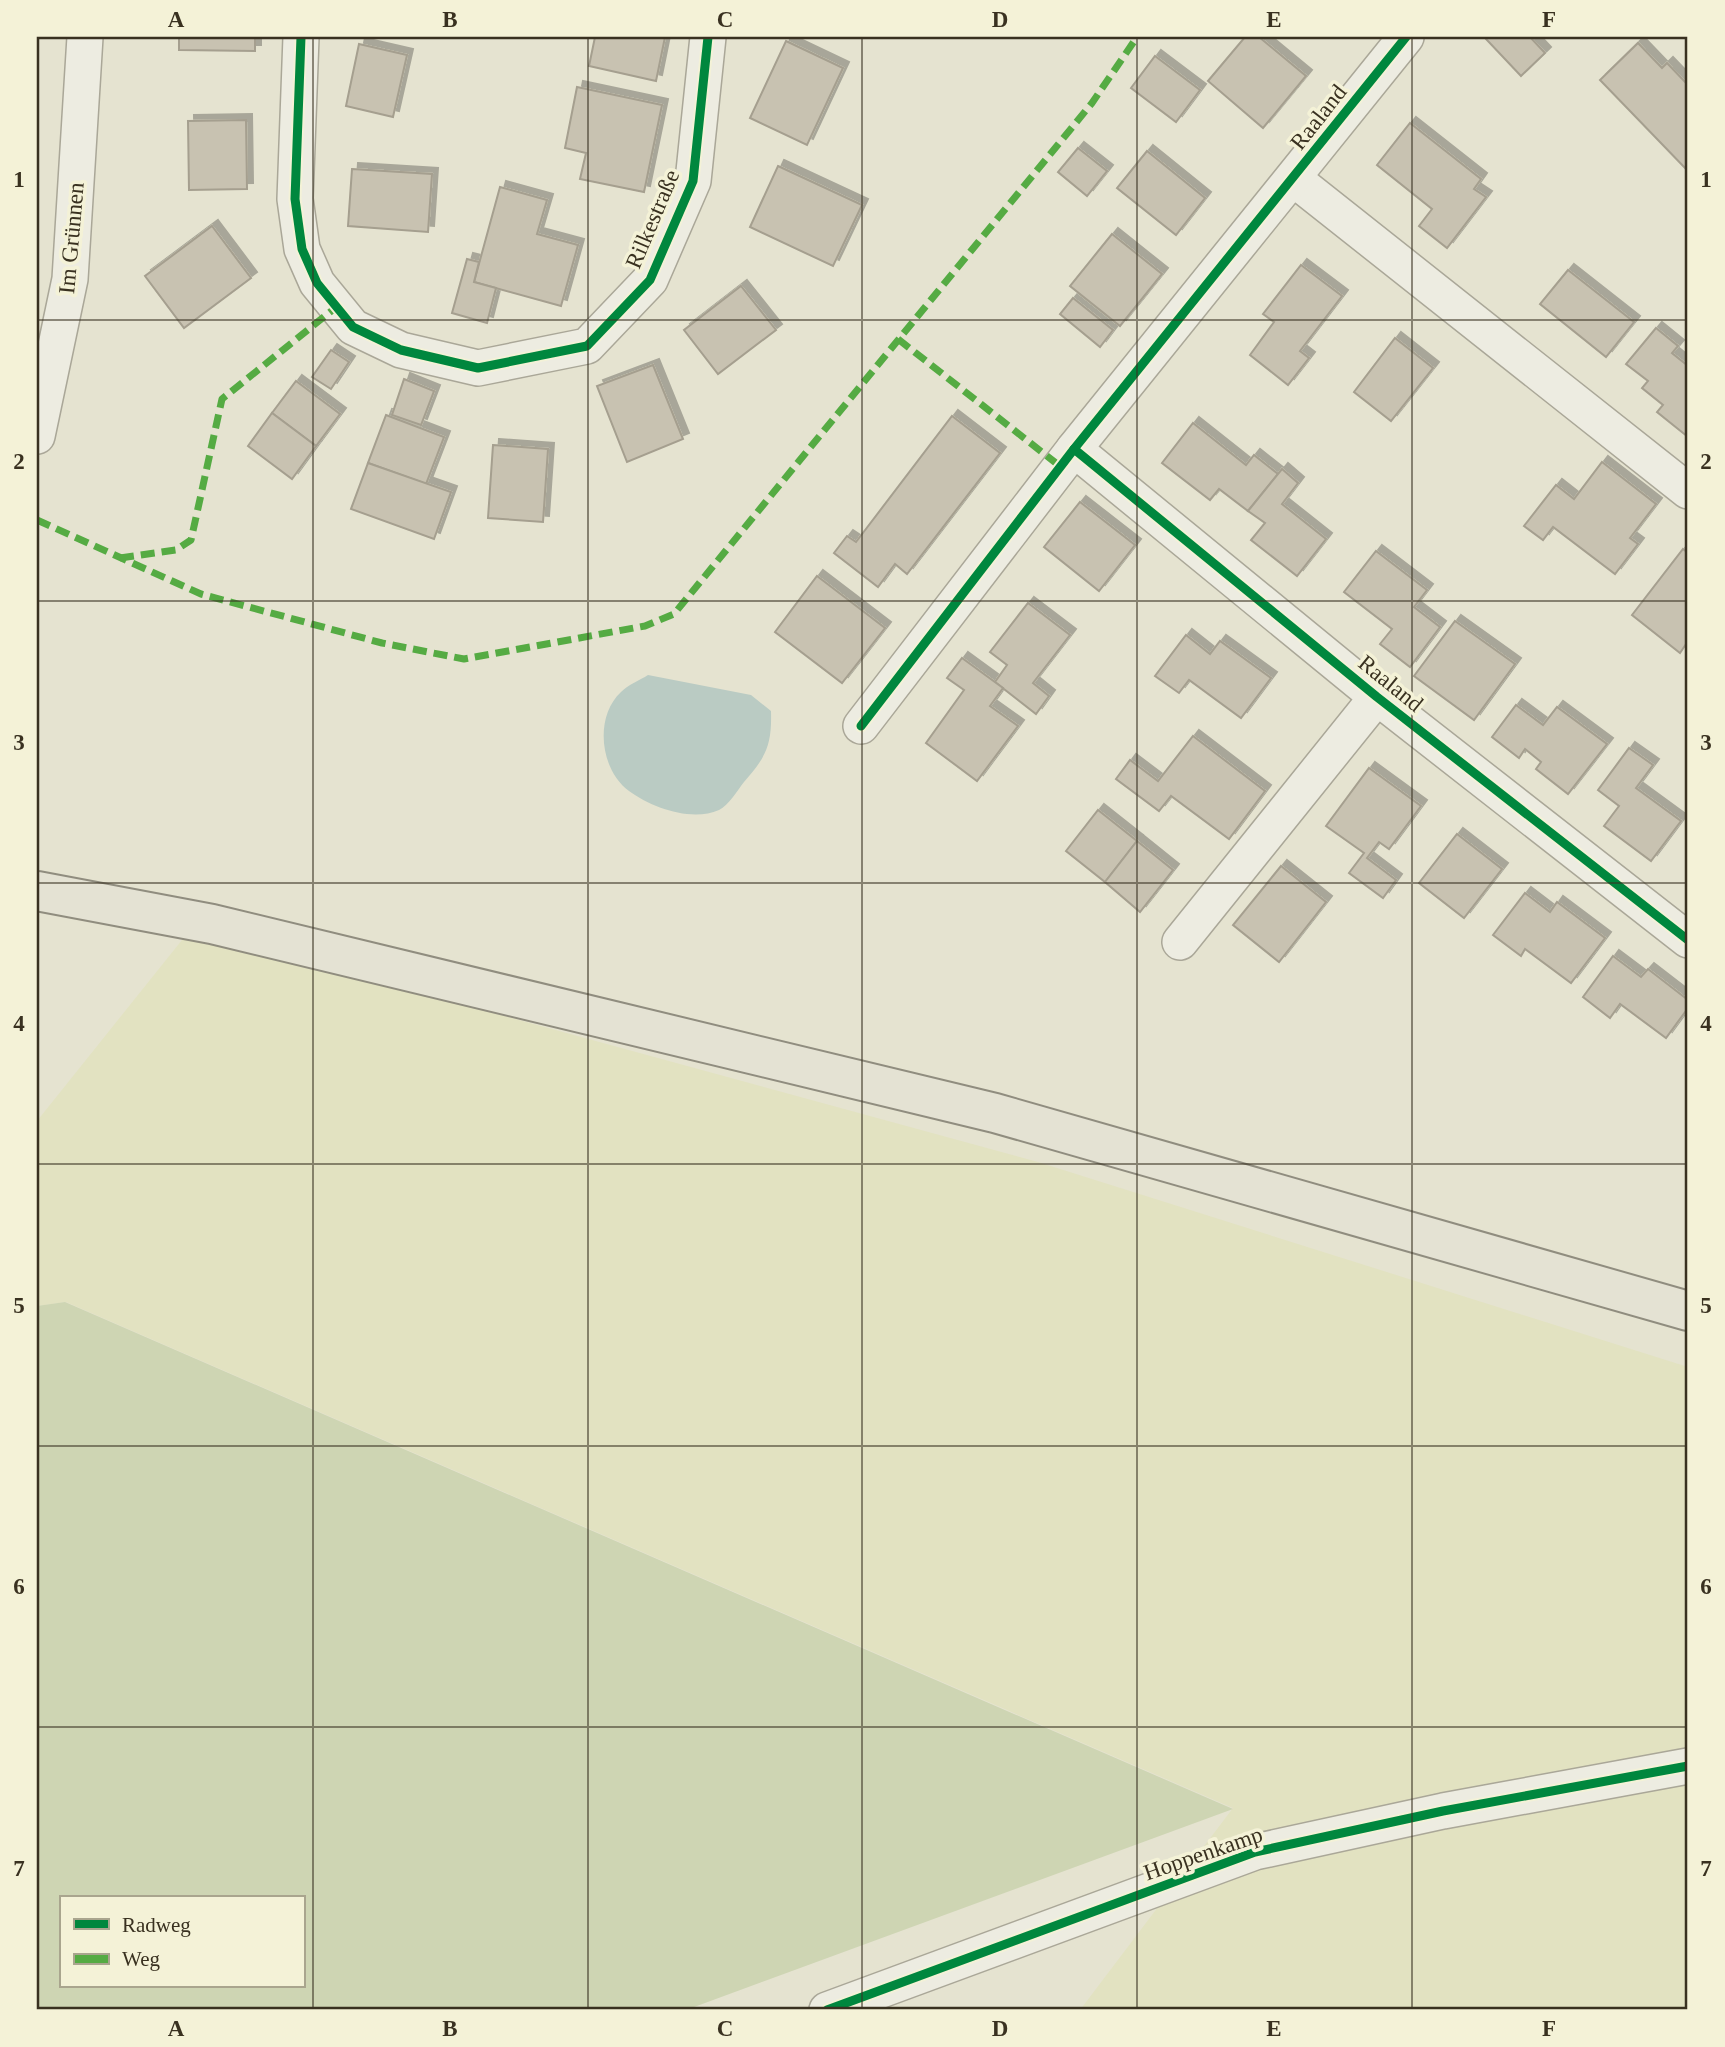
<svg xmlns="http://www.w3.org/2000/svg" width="1725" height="2047" viewBox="0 0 1725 2047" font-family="Georgia,serif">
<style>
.farmland{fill:#e2e2c1}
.green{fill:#ced5b3;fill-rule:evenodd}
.water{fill:#bacbc3}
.building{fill:#c8c2b1;stroke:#a59f8f;stroke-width:2;filter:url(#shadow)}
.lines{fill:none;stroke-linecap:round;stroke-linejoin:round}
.minor-casing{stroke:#aaa798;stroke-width:38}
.primary-casing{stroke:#908d7f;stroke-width:42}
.minor{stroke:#edece1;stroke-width:35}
.primary{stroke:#e4e2d3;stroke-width:38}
.quiet{stroke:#55ab43;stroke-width:7;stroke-dasharray:14 7;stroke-linecap:butt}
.cycleway-casing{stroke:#f4f2d7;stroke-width:13}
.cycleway{stroke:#00873e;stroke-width:9}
.grid{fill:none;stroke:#393120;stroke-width:2;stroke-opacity:0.55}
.labels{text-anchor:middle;stroke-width:7;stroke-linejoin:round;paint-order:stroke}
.street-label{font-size:23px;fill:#393120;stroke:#f4f2d7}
.neatline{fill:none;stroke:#393120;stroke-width:2.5}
.grid-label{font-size:23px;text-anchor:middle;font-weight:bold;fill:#393120}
</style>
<defs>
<filter id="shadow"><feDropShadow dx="6" dy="-6" stdDeviation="0" flood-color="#0004"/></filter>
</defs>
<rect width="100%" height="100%" fill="#e5e3d0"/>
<path class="farmland" d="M190,930L1038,1162L1688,1367V2010H1080L1233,1808L66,1302L37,1306V1121Z"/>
<path class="green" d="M65,1302L1233,1809L686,2010H37V1306ZM61,1898H303V1986H61Z"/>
<path class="water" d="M648,675L751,695L771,711C772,745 766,757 744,782C737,791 729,805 719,810C692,822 652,808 629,791C600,770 594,717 621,692C628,685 640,680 648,675Z"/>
<g class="building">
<path d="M179,37H255V51L179,50Z"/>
<path d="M595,37H665L656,81L589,66Z"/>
<path d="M1245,37H1259L1306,76L1263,128L1208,81Z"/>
<path d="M1488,37H1530L1545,53L1521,76L1486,39Z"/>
<path d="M786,41L843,68L807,145L750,118Z"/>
<path d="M1638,43L1662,68L1667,63L1688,85L1687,170L1600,80Z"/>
<path d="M359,44L407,55L393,117L346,106Z"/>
<path d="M1155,56L1200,90L1176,122L1131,88Z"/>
<path d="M577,87L662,105L644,192L580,179L586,153L565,148Z"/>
<path d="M246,120L247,189L189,190L188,121Z"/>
<path d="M1410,123L1481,179L1474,189L1486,197L1447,248L1419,226L1432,209L1377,165Z"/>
<path d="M1078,148L1107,171L1087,196L1058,172Z"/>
<path d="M1147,151L1205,198L1176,235L1117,188Z"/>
<path d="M778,166L862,205L833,266L750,227Z"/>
<path d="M352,169L432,174L428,232L348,226Z"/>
<path d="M500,187L547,200L537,234L578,245L561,306L474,282Z"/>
<path d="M212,226L251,278L184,328L145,276Z"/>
<path d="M1112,234L1162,274L1120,326L1070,286Z"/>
<path d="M467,259L479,262L474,282L496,288L487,323L452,313Z"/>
<path d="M1301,265L1342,296L1300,351L1309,358L1288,385L1250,355L1274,322L1263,314Z"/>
<path d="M1568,270L1634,322L1606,357L1540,304Z"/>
<path d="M741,286L776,330L718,374L684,330Z"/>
<path d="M1073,298L1113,330L1100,347L1060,314Z"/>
<path d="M1656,328L1678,346L1672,353L1688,366V437L1657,412L1663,405L1642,388L1648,381L1626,364Z"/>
<path d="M1395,338L1433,368L1391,421L1354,392Z"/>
<path d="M331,350L349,362L331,389L312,377Z"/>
<path d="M653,365L683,439L627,462L597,386Z"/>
<path d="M404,379L434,391L421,425L392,415Z"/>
<path d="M296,381L340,414L316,446L272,413Z"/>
<path d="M272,413L316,446L292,479L248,446Z"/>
<path d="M386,415L444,437L426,484L368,463Z"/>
<path d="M952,416L1000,453L907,574L895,564L878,587L834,553L847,536L856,542Z"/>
<path d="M1193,423L1246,465L1254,455L1278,474L1248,511L1219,489L1210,500L1162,463Z"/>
<path d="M493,445L548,449L543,522L488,518Z"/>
<path d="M1602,462L1656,504L1630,538L1638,544L1615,574L1553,527L1543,540L1524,526L1556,485L1574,499Z"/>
<path d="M368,463L451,492L434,539L351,509Z"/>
<path d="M1282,469L1298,483L1282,504L1326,539L1297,576L1251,540L1265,523L1248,511Z"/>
<path d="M1080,502L1135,545L1099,591L1044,547Z"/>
<path d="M1683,549L1688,553V641L1680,653L1632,615Z"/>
<path d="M1376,551L1427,590L1414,607L1440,627L1410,667L1380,644L1392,629L1344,592Z"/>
<path d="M817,576L885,628L842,683L775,632Z"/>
<path d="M1028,603L1070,635L1033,683L1049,696L1036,714L995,682L1007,665L990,652Z"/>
<path d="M1455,621L1515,664L1474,720L1414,676Z"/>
<path d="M1186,635L1210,654L1220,641L1271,678L1241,718L1189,680L1179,693L1155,676Z"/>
<path d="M962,658L1003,688L990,706L1018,726L977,781L926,743L964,690L947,678Z"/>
<path d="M1516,705L1543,725L1557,707L1607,744L1568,794L1536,769L1541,762L1525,749L1519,758L1492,737Z"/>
<path d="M1193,736L1265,791L1229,839L1171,796L1159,811L1116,779L1130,760L1158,781Z"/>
<path d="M1629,748L1653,765L1636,788L1681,821L1651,861L1604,826L1619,806L1598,790Z"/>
<path d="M1369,768L1421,806L1389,849L1379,842L1367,858L1396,880L1383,898L1349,873L1364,853L1326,826Z"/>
<path d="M1098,810L1137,841L1105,882L1066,851Z"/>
<path d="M1457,834L1502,869L1464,918L1419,883Z"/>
<path d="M1137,841L1173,870L1140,912L1105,882Z"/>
<path d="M1281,866L1326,902L1279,962L1233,925Z"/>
<path d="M1525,893L1550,912L1557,902L1605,938L1571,983L1525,949L1521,956L1493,935Z"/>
<path d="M1613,956L1641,977L1648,969L1688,1000V1008L1666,1038L1620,1004L1610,1018L1583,997Z"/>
</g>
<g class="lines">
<defs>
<g id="minor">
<path d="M301,37L295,199L302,249L317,283L353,327L401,350L478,368L587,346L650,280L693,181L708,37"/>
<path d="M1294,179L1688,491"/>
<path d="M37,436L70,279L85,37"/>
<path d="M1074,449L1377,697L1688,940"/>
<path d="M861,726L1074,449L1406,37"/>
<path d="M1180,942L1377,697"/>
<path d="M827,2010L1255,1852L1443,1811L1688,1766"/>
</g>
<path id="primary" d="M37,891L212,924L995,1113L1688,1311"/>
</defs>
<use href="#minor" class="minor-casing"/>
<use href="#primary" class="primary-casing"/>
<use href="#minor" class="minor"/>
<use href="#primary" class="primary"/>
<g class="quiet">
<path d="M898,339L1061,467"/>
<path d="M37,520L201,594L382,643L464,659L645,626L674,614L1092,103L1137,37"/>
<path d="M120,558L176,550L191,540L222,399L335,308"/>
</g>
<defs>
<g id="cycleway">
<path d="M301,37L295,199L302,249L317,283L353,327L401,350L478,368L587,346L650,280L693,181L708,37"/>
<path d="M1074,449L1377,697L1688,940"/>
<path d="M861,726L1074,449L1406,37"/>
<path d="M827,2010L1255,1852L1443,1811L1688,1766"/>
</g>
</defs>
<use href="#cycleway" class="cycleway-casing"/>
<use href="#cycleway" class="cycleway"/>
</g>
<path class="grid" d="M313,37V2010M588,37V2010M862,37V2010M1137,37V2010M1412,37V2010M37,320H1688M37,601H1688M37,883H1688M37,1164H1688M37,1446H1688M37,1727H1688"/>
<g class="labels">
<g class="street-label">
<text transform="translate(1318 117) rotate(-52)" y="8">Raaland</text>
<text transform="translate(652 219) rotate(-67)" y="8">Rilkestraße</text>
<text transform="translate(71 238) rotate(-85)" y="8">Im Grünnen</text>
<text transform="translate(1391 683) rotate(39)" y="8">Raaland</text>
<text transform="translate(1203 1853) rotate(-19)" y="8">Hoppenkamp</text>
</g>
</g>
<rect width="1725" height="2047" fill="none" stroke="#f4f2d7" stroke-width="77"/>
<rect x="60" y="1896" width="245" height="91" fill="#f4f2d7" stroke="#a9a58e" stroke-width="2"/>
<rect x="74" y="1919" width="35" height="10" fill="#00873e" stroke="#a9a58e" stroke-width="2"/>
<text x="122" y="1932" font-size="21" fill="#393120">Radweg</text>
<rect x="74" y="1954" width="35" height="10" fill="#55ab43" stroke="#a9a58e" stroke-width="2"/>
<text x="122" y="1966" font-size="21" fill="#393120">Weg</text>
<rect x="38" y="38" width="1648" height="1970" class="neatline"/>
<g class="grid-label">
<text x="176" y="27">A</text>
<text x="450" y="27">B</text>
<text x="725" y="27">C</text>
<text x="1000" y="27">D</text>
<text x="1274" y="27">E</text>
<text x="1549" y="27">F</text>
<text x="19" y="187">1</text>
<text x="1706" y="187">1</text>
<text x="19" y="469">2</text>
<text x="1706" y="469">2</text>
<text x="19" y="750">3</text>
<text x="1706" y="750">3</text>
<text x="19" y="1031">4</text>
<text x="1706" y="1031">4</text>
<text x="19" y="1313">5</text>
<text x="1706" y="1313">5</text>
<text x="19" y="1594">6</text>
<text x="1706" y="1594">6</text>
<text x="19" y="1876">7</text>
<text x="1706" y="1876">7</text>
<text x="176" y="2036">A</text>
<text x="450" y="2036">B</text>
<text x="725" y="2036">C</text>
<text x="1000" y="2036">D</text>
<text x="1274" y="2036">E</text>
<text x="1549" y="2036">F</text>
</g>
</svg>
